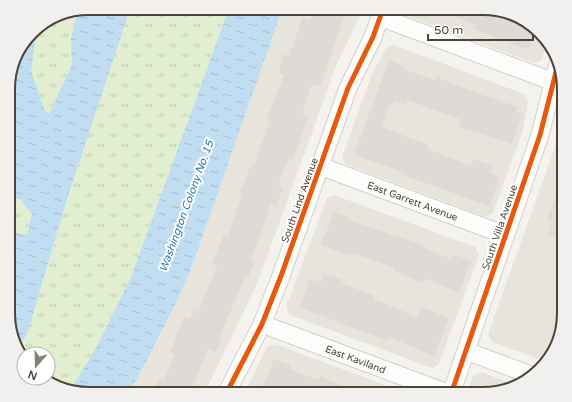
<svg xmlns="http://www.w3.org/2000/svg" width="572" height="402" viewBox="0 0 572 402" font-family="'Varela Round',sans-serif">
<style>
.residential{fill:#e7e4dc}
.grass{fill:url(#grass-tufts)}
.water{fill:url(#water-ripples)}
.building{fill:#dedbd6}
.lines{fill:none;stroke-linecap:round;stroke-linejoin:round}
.minor-casing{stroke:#d2d0cb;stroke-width:19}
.minor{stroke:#fdfdfc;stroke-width:17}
.cycleway-casing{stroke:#fff;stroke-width:8}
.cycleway{stroke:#e8590c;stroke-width:5}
.labels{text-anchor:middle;stroke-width:4;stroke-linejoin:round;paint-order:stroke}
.street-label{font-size:10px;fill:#4b4439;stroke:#fff}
.water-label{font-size:11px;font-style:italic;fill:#2e7ab2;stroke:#fff}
.rim{fill:none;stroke:#4b4439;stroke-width:2}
</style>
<defs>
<pattern id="grass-tufts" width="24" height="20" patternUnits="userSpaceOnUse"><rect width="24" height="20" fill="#e1eecf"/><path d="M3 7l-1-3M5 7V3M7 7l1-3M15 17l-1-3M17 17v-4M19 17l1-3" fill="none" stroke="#c3cdb2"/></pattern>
<pattern id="water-ripples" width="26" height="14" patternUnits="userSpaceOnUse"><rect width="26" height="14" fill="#c0ddf1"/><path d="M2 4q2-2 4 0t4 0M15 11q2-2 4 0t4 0" fill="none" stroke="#a6bfcf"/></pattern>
</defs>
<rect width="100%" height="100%" fill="#f4f2ee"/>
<g class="residential">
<path d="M488,8L532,25L548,43L542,60L534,63L406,15L403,9Z"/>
<path d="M363,9L336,66L257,284L204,394H128L163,331L194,261L282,10Z"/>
<path d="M394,45L524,94L528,102L523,130L493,213L486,217L345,164L342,157L372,74L386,48Z"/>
<path d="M564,109V318L547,362L492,342L488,334L553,153Z"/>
<path d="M334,195L475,247L479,255L439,364L432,368L290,315L286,307L327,198Z"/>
<path d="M275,344L409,394H244L267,347Z"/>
<path d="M481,372L518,386L483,394H467L473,376Z"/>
</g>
<path class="grass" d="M228,11L131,277L96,348L71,389L42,378H48V354H24V359L19,353L9,323V79L19,49L36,28L63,12Z"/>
<g class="water">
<path d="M282,10L194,261C175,307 153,351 128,394H84L71,389L96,348L131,277L228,11Z"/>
<path d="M77,12H129L68,196L27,334L17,347L9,323V231L27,235L32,214L20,199L9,198V79L19,49L37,27L31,71L45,111L50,113L72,64L71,40Z"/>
</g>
<g class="building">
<path d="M488,8L532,25L536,30L529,50L474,29L476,25L435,9Z"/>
<path d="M313,10H346L320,86L312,84L302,113L308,116L293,159L289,157L278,186L283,188L276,206L271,204L251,260L255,261L248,278L245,277L220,336L222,337L216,352L208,348L193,386H191L187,394H152L160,378L164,380L175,355L170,353L184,316L190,319L194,310L198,312L217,266L212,264L224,234L228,236L243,193L240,192L252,163L255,164L270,120L267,119L284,75L278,73L284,54L289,56L302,17L310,20Z"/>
<path d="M389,60L406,67L405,69L434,80L436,76L452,84L518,107L516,112L522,115L512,144L459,127L462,120L407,100L406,105L395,101L393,106L389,105L382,127L429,145L428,149L471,166L474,159L493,166L490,173L500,177L489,206L400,174L401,171L354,155Z"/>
<path d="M563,178H564V240L548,234L552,222L547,220Z"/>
<path d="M334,212L351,218V221L424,245L423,248L452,259L453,254L471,261L459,292L425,279L423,283L394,271L395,268L353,253L351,256L321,245Z"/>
<path d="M324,274L343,280L342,283L375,296L374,299L417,317L421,307L449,318L434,356L390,337L388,341L300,308L310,279L321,282Z"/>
<path d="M274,359L291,365L289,369L318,380L320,376L362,394H260Z"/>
</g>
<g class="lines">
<defs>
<g id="minor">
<path d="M380,17L554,82"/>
<path id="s1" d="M320,166L505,235"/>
<path id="s2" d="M262,324L450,394"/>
<path d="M466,351L531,375"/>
<path d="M226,394L262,324L281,276L348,88L373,37L383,9"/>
<path d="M451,394L540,135L558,64"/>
</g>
</defs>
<use href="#minor" class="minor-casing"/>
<use href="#minor" class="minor"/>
<defs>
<g id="cycleway">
<path d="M226,394L262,324L281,276L348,88L373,37L383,9"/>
<path d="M451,394L540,135L558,64"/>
</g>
</defs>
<use href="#cycleway" class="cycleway-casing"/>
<use href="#cycleway" class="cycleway"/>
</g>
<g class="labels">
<g class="street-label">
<text transform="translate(299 200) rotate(-70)" y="4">South Lind Avenue</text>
<text dy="4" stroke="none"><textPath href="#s1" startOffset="99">East Garrett Avenue</textPath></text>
<text transform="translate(499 227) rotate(-71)" y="4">South Villa Avenue</text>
<text dy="4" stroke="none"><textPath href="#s2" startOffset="100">East Kaviland</textPath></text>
</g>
<g class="water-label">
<text transform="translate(186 206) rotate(-70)" y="4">Washington Colony No. 15</text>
</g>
</g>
<path d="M0 0H572V402H0ZM89 15H483A74 74 0 0 1 557 89V313A74 74 0 0 1 483 387H89A74 74 0 0 1 15 313V89A74 74 0 0 1 89 15Z" fill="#f1f0ef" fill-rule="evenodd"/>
<path class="rim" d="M89 15H483A74 74 0 0 1 557 89V313A74 74 0 0 1 483 387H89A74 74 0 0 1 15 313V89A74 74 0 0 1 89 15Z"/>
<g transform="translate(36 366) rotate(200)"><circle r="19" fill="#ffffff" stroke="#b7b4b0"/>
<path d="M0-3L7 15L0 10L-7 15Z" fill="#868178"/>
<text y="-6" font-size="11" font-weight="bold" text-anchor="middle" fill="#4b4439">N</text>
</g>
<path d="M428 34v6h105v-6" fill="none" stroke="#4b4439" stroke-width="2"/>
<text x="434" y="34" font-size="12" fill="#4b4439" stroke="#ffffff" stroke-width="3" paint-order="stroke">50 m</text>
</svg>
